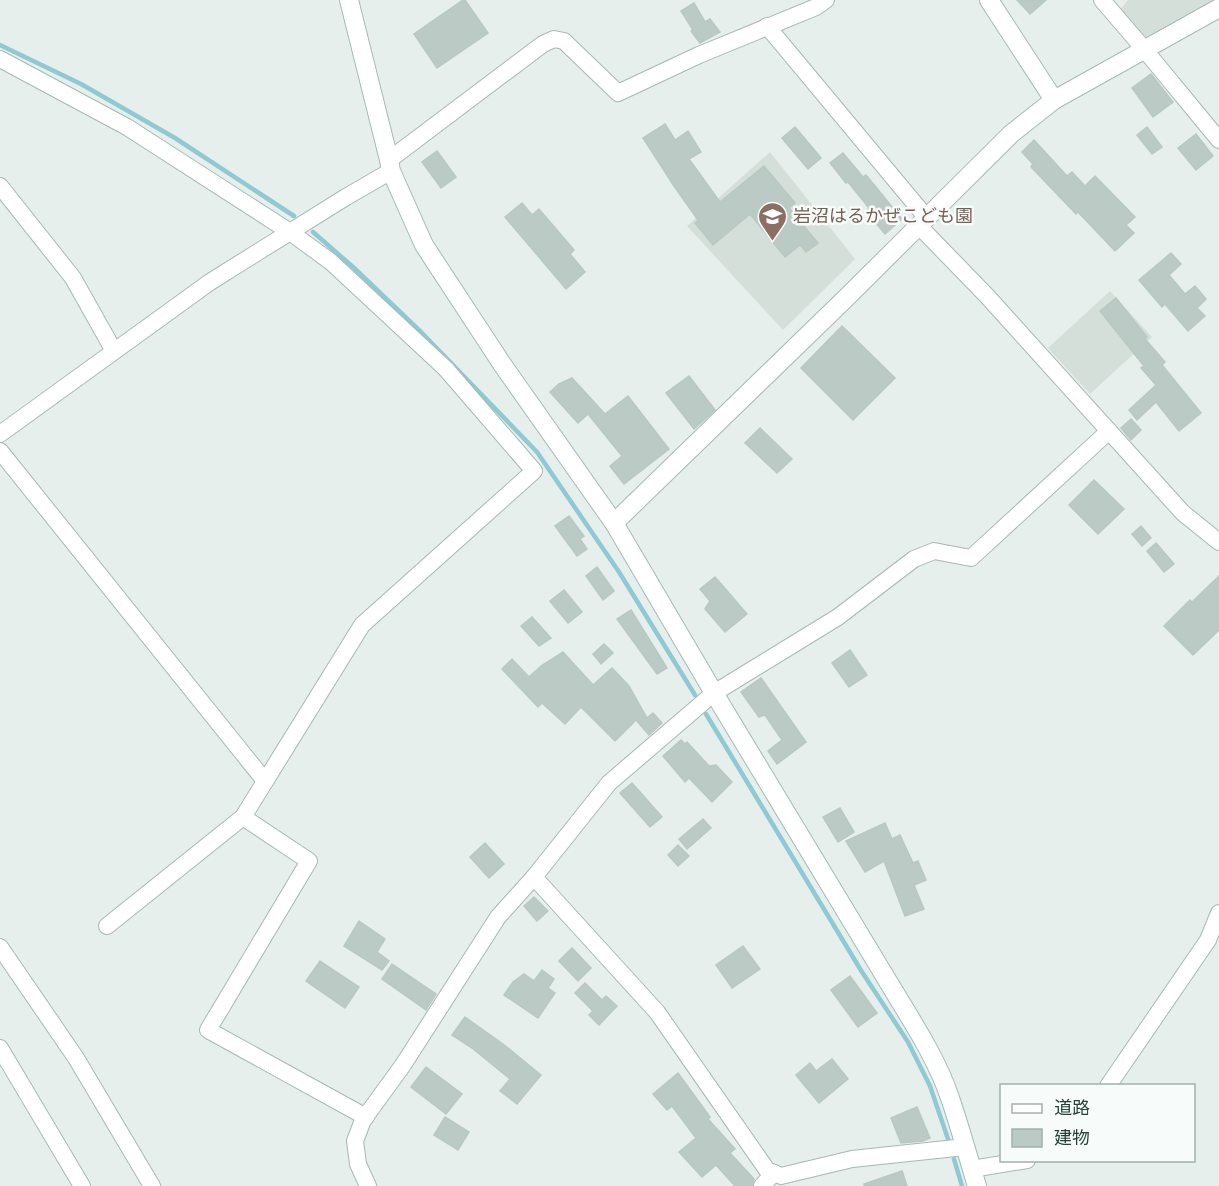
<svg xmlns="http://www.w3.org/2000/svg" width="1219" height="1186" viewBox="0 0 1219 1186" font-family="'Noto Sans','Noto Sans JP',sans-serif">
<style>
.built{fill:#d4dfda}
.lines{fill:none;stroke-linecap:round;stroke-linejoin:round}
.stream{stroke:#8ec9d4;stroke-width:4.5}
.building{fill:#bbcac4;stroke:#b8c9c2;stroke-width:1.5}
.street-casing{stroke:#a8b8b2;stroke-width:18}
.secondary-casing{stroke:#a4bbb3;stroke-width:20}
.street{stroke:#fff;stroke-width:16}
.secondary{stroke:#fff;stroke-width:18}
.labels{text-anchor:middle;stroke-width:5;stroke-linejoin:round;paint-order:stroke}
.education-label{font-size:18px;fill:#785e54;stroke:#f7fbf9;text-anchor:start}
</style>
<rect width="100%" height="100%" fill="#e6efeb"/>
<g class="built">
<path d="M1128,0H1214L1145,39L1120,10Z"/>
<path d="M770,152L855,259L783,330L687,226Z"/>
<path d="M1110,291L1152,337L1090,394L1048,348Z"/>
</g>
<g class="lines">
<g class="stream">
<path d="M0,45L81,84L175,138L294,216"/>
<path d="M313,232L353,267L421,332L537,452L619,572L695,695"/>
<path d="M706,714L862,972L908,1042L930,1086L948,1139"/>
<path d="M954,1159L962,1186"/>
</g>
</g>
<g class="building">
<path d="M463,0H465L488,33L437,68L414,34Z"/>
<path d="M1017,0H1046L1030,14Z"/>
<path d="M694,3L705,22L710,19L720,32L700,43L691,31L693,30L681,11Z"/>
<path d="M1151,74L1173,102L1153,117L1132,88Z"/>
<path d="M665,124L675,140L688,131L701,152L689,159L720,202L764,166L795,203L789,208L818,243L806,252L800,245L785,257L750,214L713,245L695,223L698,220L674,186L643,138Z"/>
<path d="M795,127L821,158L808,169L782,138Z"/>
<path d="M1147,127L1162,147L1152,154L1137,135Z"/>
<path d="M1196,134L1213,156L1196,170L1178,148Z"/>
<path d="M1034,140L1067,176L1072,172L1085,186L1095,176L1135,217L1126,225L1134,233L1115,251L1078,212L1076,214L1031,167L1033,164L1022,152Z"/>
<path d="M437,151L456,177L441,188L422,162Z"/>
<path d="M843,153L863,177L866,175L902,219L885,234L866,211L869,208L848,182L846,183L830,163Z"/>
<path d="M522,203L532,215L539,209L574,250L570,254L585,272L566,289L505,217Z"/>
<path d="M1171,253L1181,264L1169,275L1185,294L1195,286L1206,299L1197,308L1205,316L1188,331L1165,304L1162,307L1139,280Z"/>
<path d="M1116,298L1147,337L1145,339L1165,362L1162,365L1201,413L1179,431L1156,402L1137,420L1129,410L1156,385L1141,368L1144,366L1100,311Z"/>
<path d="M842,326L895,378L853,420L801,368Z"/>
<path d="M689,376L715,410L694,429L666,393Z"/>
<path d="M572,378L605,414L628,396L669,449L624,484L610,466L622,456L588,414L578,423L550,392L559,384Z"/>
<path d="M1131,419L1141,430L1131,440L1121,428Z"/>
<path d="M760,428L792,459L777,473L745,443Z"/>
<path d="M1094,480L1124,509L1098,534L1069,505Z"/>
<path d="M569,516L584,536L580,539L587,549L577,556L555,526Z"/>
<path d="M1141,526L1151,538L1142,546L1132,534Z"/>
<path d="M1156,543L1174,564L1164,572L1147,551Z"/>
<path d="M597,567L614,591L603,600L586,576Z"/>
<path d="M1219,576V630L1193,655L1164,626L1190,600L1192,602Z"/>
<path d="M715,577L747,614L725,632L705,609L710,601L700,589Z"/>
<path d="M564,590L582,612L568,623L550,601Z"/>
<path d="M631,610L667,668L657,674L617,619Z"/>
<path d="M532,617L551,638L539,646L521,626Z"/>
<path d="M604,644L613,653L601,664L593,654Z"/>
<path d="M850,650L867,675L849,687L832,663Z"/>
<path d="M563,652L593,685L612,668L629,686L647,718L653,713L662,723L649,735L636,720L615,741L581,707L565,724L542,703L538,707L502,669L512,659L529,677L541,666Z"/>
<path d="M761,678L806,742L777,764L768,751L782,740L765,715L759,717L741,692Z"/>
<path d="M681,740L685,744L687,742L709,766L716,765L732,782L712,802L689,778L685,782L663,756Z"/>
<path d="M632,783L662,817L650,827L620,793Z"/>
<path d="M840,808L854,832L838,842L823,817Z"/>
<path d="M703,819L711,828L687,849L679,839Z"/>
<path d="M885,823L892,839L900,835L913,863L918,861L926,880L914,885L924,909L905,916L884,861L865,872L846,841Z"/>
<path d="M485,843L504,864L489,878L470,857Z"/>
<path d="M678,845L689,856L678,866L668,855Z"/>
<path d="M534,897L548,911L537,921L524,906Z"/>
<path d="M359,921L385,939L377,952L389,961L382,970L344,946Z"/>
<path d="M743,946L760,969L732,988L716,965Z"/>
<path d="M572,948L591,968L578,981L559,961Z"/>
<path d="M320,961L359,987L345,1008L306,981Z"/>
<path d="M392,964L436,994L426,1010L382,979Z"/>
<path d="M542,970L554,979L548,988L555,993L538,1018L504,995L513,982L524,974L534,981Z"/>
<path d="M850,976L877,1013L858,1027L831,990Z"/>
<path d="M585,983L602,1000L606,996L617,1006L599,1025L589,1015L593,1011L575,993Z"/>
<path d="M465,1017L503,1044L541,1075L517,1104L500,1091L510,1079L472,1048L452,1035Z"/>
<path d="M832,1059L848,1079L819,1103L796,1075L810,1063L816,1071Z"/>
<path d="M426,1067L462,1094L446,1114L411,1087Z"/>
<path d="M678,1073L710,1117L708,1119L735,1149L730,1153L754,1179L752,1186H735L716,1165L702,1177L679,1152L696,1138L672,1106L667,1110L653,1094Z"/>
<path d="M917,1107L930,1138L923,1141L901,1143L891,1118Z"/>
<path d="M445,1117L469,1132L458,1150L434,1135Z"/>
<path d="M902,1171L907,1186H864V1184Z"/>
</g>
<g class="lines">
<defs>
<g id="street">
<path d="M1102,0L1144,49L1219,140"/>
<path d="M767,26L926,217"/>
<path d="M0,59L127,127L290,232L331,262L446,369L534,471L362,625L243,817L107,926"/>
<path d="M389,160L543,44L554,39L564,41L618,93L699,55L816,7L826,0"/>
<path d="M0,186L73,278L114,351"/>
<path d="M919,226L987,296L1183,513L1219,542"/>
<path d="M0,434L210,282L346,197L391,171"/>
<path d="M0,451L265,781"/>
<path d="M243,817L309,861L208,1030L366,1117"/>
<path d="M534,877L657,1012L767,1170L781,1176L852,1159L965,1147"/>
<path d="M0,947L76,1058L152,1186"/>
<path d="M0,1048L82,1186"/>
<path d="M1108,1086L1208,940L1219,913"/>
<path d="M972,1169L1027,1160"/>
<path d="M368,1186L358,1164L355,1141L363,1120L403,1065L498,917L534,877L609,783L714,693L838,617L914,559L934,551L971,558L1109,431"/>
<path d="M762,1186L774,1173"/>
</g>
<g id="secondary">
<path d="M349,0L389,160L391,171L424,245L502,364L614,523L714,693L892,988C913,1023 937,1059 950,1098C960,1127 968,1157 977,1186"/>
<path d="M989,0L1054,100"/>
<path d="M614,523L846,298L1011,134L1054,100L1219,8"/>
</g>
</defs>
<use href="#street" class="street-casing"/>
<use href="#secondary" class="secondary-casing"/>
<use href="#street" class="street"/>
<use href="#secondary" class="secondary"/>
</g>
<defs>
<symbol id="school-pin" viewBox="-11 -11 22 30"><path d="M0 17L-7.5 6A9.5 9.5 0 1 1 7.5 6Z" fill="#8d6e63" stroke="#f7fbf9"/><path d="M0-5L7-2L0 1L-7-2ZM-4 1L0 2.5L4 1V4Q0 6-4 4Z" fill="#fff"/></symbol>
</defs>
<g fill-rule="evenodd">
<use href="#school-pin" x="756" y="200" width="33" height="45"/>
</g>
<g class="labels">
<g class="education-label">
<text x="793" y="222">岩沼はるかぜこども園</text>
</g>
</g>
<rect x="1000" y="1084" width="195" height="78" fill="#f7fbf9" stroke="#a3b1ad" stroke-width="1.5"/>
<rect x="1012" y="1104" width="30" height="9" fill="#ffffff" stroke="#a3b1ad" stroke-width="1.5"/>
<text x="1054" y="1114" font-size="18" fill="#24423a">道路</text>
<rect x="1012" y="1129" width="30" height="18" fill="#bbcac4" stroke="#a3b1ad" stroke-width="1.5"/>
<text x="1054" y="1144" font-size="18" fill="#24423a">建物</text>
</svg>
